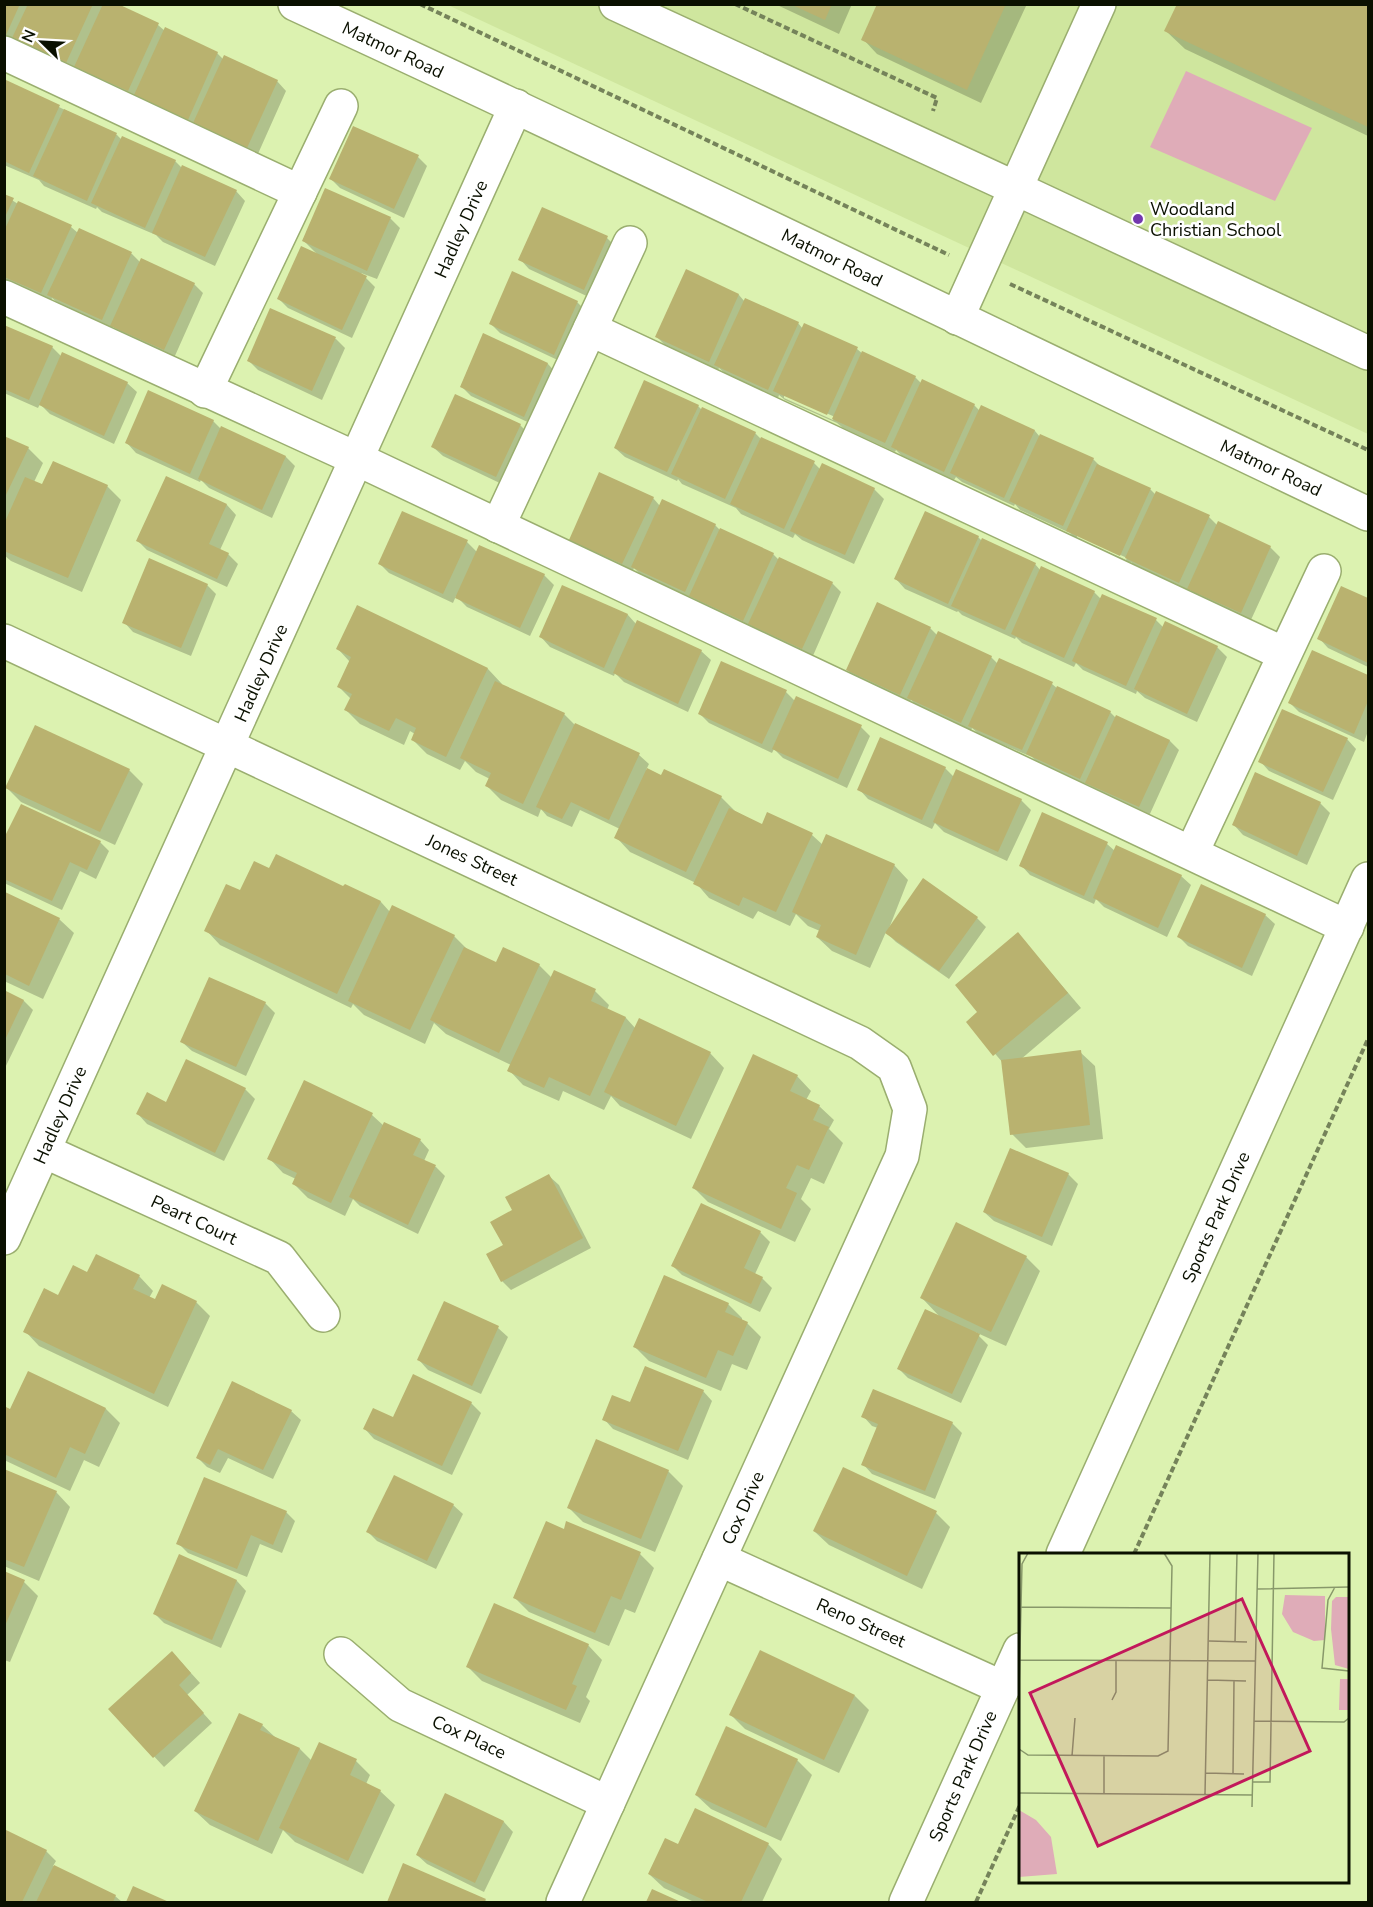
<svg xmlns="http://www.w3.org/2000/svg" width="1373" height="1907" viewBox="0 0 1373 1907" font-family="'Nunito Sans',sans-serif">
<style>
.built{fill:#cfe69e}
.green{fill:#dfacb8}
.shadow{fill:#0003;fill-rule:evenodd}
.building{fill:#b9b26f}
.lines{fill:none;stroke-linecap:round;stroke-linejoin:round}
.minor-casing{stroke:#9aae6f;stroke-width:36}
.path{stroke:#75835a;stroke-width:4;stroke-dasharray:6 3;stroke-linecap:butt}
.minor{stroke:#fff;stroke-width:33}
.poi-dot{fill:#7338ae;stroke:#fff;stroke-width:2}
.labels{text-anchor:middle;stroke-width:5;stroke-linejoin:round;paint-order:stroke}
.street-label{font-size:18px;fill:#0a1000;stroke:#fff}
.poi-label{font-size:18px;fill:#0a1000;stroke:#fff;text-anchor:start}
.inset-road{fill:none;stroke:#88986a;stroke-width:1.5}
.view{fill:#c2185b;fill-opacity:0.15;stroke:#c2185b;stroke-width:3}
.inset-edge{fill:none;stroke:#0a1000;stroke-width:3}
</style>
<rect width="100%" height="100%" fill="#dcf2b0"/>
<path class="built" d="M448,5H1368V434Z"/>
<path class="green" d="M1186,71L1312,128L1275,201L1150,147Z"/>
<g class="shadow">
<path d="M4,4H114L158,25L165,31V29L217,53L224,60L277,81L286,91L257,156L145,104L139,98L138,100L85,76L78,68L76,72L4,39Z"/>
<path d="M775,4H852L839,34Z"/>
<path d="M879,4H1025L1026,6L981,103L877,54L863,39Z"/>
<path d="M1179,4H1368V136L1185,49L1166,31Z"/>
<path d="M7,82L117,135L122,140L175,161L183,169L236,191L245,201L215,266L163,242L156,235L102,212L97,207L96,209L44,186L39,180L4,165V84Z"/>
<path d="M418,157L427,166L404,218L340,188L331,179Z"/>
<path d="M326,190L390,218L400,228L377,279L361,273L375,287L352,338L288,308L279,299L318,255L303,240Z"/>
<path d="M4,195L18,204L71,227L78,233L79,230L132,254L141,263L194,284L203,293L174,358L122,335L113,326L111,329L59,304L52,298L51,302L4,281Z"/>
<path d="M607,238L616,247L593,299L529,269L520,259Z"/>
<path d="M687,271L739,295L745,302L798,323L803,329L857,349L863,354L915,377L921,383L974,405L980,411L982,407L1035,431L1040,437L1093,459L1101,467L1150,489L1156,495L1209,517L1217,525L1270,547L1280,557L1250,622L1198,598L1190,589L1189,592L1137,568L1131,562L1129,564L1077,541L1070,533L1020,510L1015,504L1014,506L962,482L956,477L954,480L902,456L896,450L895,452L843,428L837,423L785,400L779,395L778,398L726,374L719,368L718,370L666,346L657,337ZM784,394L835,417L833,420L784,398ZM1077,535L1127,558L1126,560L1077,538Z"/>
<path d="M577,302L587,312L564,363L500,333L491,324Z"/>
<path d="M271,310L336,339L345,348L322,400L258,370L249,361Z"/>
<path d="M4,326L52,347L62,357L127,383L137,392L114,444L50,414L40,404L38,408L4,393Z"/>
<path d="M483,335L548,364L557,374L534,425L471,396L461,386Z"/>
<path d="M698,406L702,410L755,433L761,439L814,463L820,469L874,489L884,499L854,564L802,540L795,534L793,538L741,514L736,508L682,484L678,479L677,481L625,457L615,448Z"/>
<path d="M213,421L221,429L286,457L295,466L272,518L209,488L201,480L200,482L136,453L127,443Z"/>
<path d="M520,425L529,434L506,486L443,456L433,447Z"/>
<path d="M4,437L28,448L43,463L34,482L43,486H107L121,500L82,592L11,561L4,555Z"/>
<path d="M167,478L227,505L236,515L220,550L228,554L238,564L227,587L147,550L138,541Z"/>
<path d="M653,498L660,506L715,525L720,530L773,554L779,560L832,583L841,592L812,658L759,634L753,628V629L701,605L695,599L642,576L634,568L632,573L580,549L570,540Z"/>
<path d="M978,537L982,541L1035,564L1041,571L1094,592L1101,599L1156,620L1163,627L1217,647L1227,657L1197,722L1145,698L1137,691L1136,694L1083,670L1076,663L1074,667L1022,643L1016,637L1015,639L962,615L958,611L957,612L905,589L896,579Z"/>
<path d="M467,542L477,552L544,575L554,585L530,636L467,607L456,596L453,603L389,573L380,564Z"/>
<path d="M207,585L216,594L191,656L133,632L124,622Z"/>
<path d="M563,587L628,615L636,624L701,651L711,660L688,712L624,682L615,673L614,676L550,647L541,637Z"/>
<path d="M1341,588L1368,600V667L1328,648L1319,638Z"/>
<path d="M358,607L488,669L502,684L501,685L564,714L576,726L639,755L649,764L646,770L662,777L721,797L735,811L763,826L812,835L823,845L894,865L908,880L888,931L977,918L986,927L949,979L896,942L886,932L870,968L832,951L817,937L820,931L808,926L796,914L790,926L758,911L753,919L709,898L696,883L630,852L616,837L620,829L580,810L572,827L547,816L541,809L538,817L501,800L487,786L490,779L476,772L465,761L460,770L427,754L413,740L415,734L410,731L404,745L360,724L346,710L351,699L339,687L350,662L338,649Z"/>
<path d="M930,628L938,636L991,657L998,664L1052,684L1058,689L1110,712L1116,718L1170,741L1179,750L1149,816L1097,792L1090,786L1038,763L1032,757L980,735L972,728L971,731L918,707L911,700L909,703L857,679L847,670Z"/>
<path d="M1313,652L1368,677V731L1364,742L1299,712L1290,703Z"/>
<path d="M786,692L795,701L861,727L870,736L847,788L783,758L774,749L772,753L709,723L699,713Z"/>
<path d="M1347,739L1356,749L1333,800L1269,771L1260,761Z"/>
<path d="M945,768L954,777L1021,800L1031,810L1007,861L944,832L935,823L932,829L868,799L859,789Z"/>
<path d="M129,770L143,784L115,845L21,802L7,788Z"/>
<path d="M1256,774L1320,803L1330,813L1307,865L1243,835L1234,825Z"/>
<path d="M1043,814L1107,844L1115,851L1181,876L1191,885L1167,937L1104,907L1096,899L1094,904L1030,875L1021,865Z"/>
<path d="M4,841L100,842L109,851L96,879L80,871L62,910L4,883Z"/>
<path d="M270,870L344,888L345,886L381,902L390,912L454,936L468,950L497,964L539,965L552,978L595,991L609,1005L607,1010L626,1018L636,1029L710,1053L724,1068L691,1139L620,1106L611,1096L604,1110L563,1091L559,1101L523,1085L509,1070L511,1065L446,1034L434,1023L425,1044L364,1015L353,1004L351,1008L220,945L206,930L241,892Z"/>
<path d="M4,894L59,919L74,933L43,999L4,981Z"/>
<path d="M1265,915L1275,924L1252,976L1188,946L1179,937Z"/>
<path d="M1018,934L1081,1008L1020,1060L1080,1052L1095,1066L1103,1139L1026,1148L1012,1134L1003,1063L968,1022L980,1012Z"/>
<path d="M4,992L24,1001L33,1010L4,1070Z"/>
<path d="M265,1003L275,1013L246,1076L192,1051L182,1042Z"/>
<path d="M797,1076L811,1091L806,1100L819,1106L834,1120L829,1129L843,1143L824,1184L811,1178L801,1199L811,1209L795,1242L708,1202L693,1187Z"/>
<path d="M245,1089L255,1099L224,1161L147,1124L138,1114L167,1104Z"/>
<path d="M372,1115L384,1126L420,1140L429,1150L424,1161L436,1167L445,1176L418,1234L360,1206L353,1199L345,1216L308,1198L294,1184L296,1179L283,1173L269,1158Z"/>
<path d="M1068,1174L1078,1184L1052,1246L994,1221L984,1212Z"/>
<path d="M549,1176L559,1185L591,1248L511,1290L502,1281L514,1211Z"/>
<path d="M760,1232L770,1242L755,1274L762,1278L772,1288L760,1312L682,1275L673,1266Z"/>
<path d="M1026,1257L1040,1271L1006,1346L975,1332L988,1345L961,1403L908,1378L899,1369L940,1317L922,1298Z"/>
<path d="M88,1274L139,1276L153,1291L149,1298L156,1301L196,1302L210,1316L168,1407L39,1346L25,1331L59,1297Z"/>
<path d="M445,1303L498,1328L508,1337L481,1394L428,1370L419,1360Z"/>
<path d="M728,1304L742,1318V1321L747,1323L761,1337L747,1370L732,1364L721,1391L649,1361L635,1347Z"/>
<path d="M29,1373L106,1409L120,1423L99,1467L84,1460L70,1491L4,1460V1408L11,1411Z"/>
<path d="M703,1391L712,1401L688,1460L613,1429L604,1419L631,1404Z"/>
<path d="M471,1403L481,1413L452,1475L374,1439L365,1429L394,1419Z"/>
<path d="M291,1411L301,1420L273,1479L228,1458L220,1473L207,1467L197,1457Z"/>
<path d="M863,1416L952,1423L962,1433L935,1499L872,1474L863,1464L878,1428L872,1426Z"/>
<path d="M4,1471L56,1492L70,1507L39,1581L4,1566Z"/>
<path d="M668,1471L683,1486L655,1552L583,1522L569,1508Z"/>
<path d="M453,1505L463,1514L436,1569L377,1541L368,1532Z"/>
<path d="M286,1512L295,1521L282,1553L260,1544L247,1577L188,1553L178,1543Z"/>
<path d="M936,1513L950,1527L922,1589L829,1545L814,1531Z"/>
<path d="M564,1531L640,1554L654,1568L635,1613L625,1609L609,1646L529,1612L515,1598Z"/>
<path d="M180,1556L237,1581L246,1591L221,1648L164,1623L155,1614Z"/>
<path d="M4,1573L24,1582L38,1596L10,1662L4,1660Z"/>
<path d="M588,1645L602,1660L586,1697L590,1701L580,1723L482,1681L468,1667Z"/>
<path d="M181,1662L200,1683L187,1695L212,1723L164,1767L110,1709Z"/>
<path d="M855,1696L869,1710L839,1773L745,1729L731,1715Z"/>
<path d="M262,1725L276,1738L300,1749L312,1761H356L370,1775L366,1784L380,1791L395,1805L363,1874L295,1842L283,1830L272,1854L210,1825L195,1811Z"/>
<path d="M727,1728L797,1760L812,1775L781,1841L711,1809L696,1795Z"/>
<path d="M446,1795L504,1822L513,1832L484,1892L427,1864L417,1855Z"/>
<path d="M4,1831L46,1851L56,1861L53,1866L115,1896L122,1902H4Z"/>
<path d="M768,1844L782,1859L762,1902H694L664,1888L649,1874L679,1846Z"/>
<path d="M404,1865L485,1900L488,1902H388Z"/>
<path d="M134,1888L165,1902H127Z"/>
</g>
<g class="building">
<path d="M4,4H20L6,35H4Z"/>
<path d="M28,4H93L66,63L12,38Z"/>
<path d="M103,4H118L159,23L128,91L74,67Z"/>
<path d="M790,4H832L825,20Z"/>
<path d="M877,4H1006L967,90L861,40Z"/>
<path d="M1177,4H1368V127L1164,31Z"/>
<path d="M165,27L218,52L188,120L134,95Z"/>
<path d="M224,55L278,80L247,148L193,123Z"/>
<path d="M6,80L60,105L29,173L4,161Z"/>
<path d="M64,109L117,133L87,201L33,176Z"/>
<path d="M353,126L419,155L394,209L329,179Z"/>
<path d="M122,136L176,160L145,228L91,203Z"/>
<path d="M182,165L237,190L205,257L152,233Z"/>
<path d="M325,188L391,217L367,271L302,241Z"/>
<path d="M4,194L14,198L4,219Z"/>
<path d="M18,201L72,225L41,293L4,277V231Z"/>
<path d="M542,207L608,236L584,290L518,260Z"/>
<path d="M79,228L132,252L102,320L47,295Z"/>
<path d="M301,246L367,276L342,330L277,299Z"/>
<path d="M141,258L195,283L164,350L110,326Z"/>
<path d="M686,269L739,294L709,362L655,337Z"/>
<path d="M512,271L578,301L554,355L489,324Z"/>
<path d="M745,298L799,322L768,390L714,365Z"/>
<path d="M270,308L336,337L312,391L247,361Z"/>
<path d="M804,323L858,347L827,415L773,391Z"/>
<path d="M4,325L53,346L29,400L4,389Z"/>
<path d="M483,333L548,363L524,417L460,387Z"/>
<path d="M862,351L916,376L885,443L832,419Z"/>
<path d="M62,352L128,382L104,436L39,405Z"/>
<path d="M922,379L975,404L944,472L891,447Z"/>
<path d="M644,380L699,405L667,472L614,448Z"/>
<path d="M148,390L214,420L190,474L125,443Z"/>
<path d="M455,394L521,424L496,477L431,447Z"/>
<path d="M981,405L1035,430L1004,498L950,473Z"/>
<path d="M702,407L756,432L725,499L671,474Z"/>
<path d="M221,426L286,456L262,510L198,479Z"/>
<path d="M1040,434L1094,458L1063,526L1009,501Z"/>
<path d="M4,436L29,447L4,499Z"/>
<path d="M761,437L815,461L784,529L730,504Z"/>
<path d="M53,461L108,485L68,578L4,551V524L25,477L42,484Z"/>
<path d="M822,463L875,488L845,555L790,531Z"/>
<path d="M1097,464L1151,488L1120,556L1066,531Z"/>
<path d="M599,472L654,497L622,564L569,540Z"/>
<path d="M166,476L227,504L209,544L229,553L217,579L136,541Z"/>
<path d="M1156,491L1210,515L1179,583L1125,558Z"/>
<path d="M662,499L716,524L685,592L631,567Z"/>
<path d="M402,511L468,540L443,594L378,564Z"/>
<path d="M925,511L979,536L948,604L894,579Z"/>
<path d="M1218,521L1271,546L1241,613L1187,589Z"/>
<path d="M720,528L774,553L743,621L689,596Z"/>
<path d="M982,538L1036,563L1005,630L951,606Z"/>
<path d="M479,545L545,574L520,628L455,598Z"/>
<path d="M779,557L833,582L802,649L748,624Z"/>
<path d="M149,558L208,584L181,648L122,623Z"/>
<path d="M1041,566L1095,591L1064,658L1011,634Z"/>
<path d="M562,585L628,614L604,668L539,637Z"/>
<path d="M1341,586L1368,598V663L1317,639Z"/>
<path d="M1102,594L1157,618L1126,686L1072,661Z"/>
<path d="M877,602L931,627L900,695L846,670Z"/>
<path d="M357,605L488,668L446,757L411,740L416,728L396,718L389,731L344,710L352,694L337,687L351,657L336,649Z"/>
<path d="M637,620L702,650L678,704L613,673Z"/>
<path d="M1165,621L1218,646L1187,714L1134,689Z"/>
<path d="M938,631L992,656L961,723L907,698Z"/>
<path d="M1312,650L1368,675V701L1354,734L1288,703Z"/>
<path d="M999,658L1053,682L1022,750L968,726Z"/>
<path d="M721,661L787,690L762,744L698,714Z"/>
<path d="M495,681L565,713L523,804L485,786L491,773L460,758Z"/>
<path d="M1057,686L1111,711L1080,779L1026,754Z"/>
<path d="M796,696L862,725L838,779L772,749Z"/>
<path d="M1282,709L1348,738L1323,792L1258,762Z"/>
<path d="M1116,715L1170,740L1139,807L1085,783Z"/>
<path d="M575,723L640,753L609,820L571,802L562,819L536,807Z"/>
<path d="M35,725L130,769L100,832L5,788Z"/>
<path d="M880,737L946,767L922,820L857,790Z"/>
<path d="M647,768L661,775L664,769L722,796L686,872L614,838Z"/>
<path d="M956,769L1022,799L998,852L933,822Z"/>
<path d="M1255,772L1321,802L1297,856L1232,825Z"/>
<path d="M21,804L101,841L87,870L70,862L52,901L4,879V838Z"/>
<path d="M729,808L762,824L767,812L813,833L776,912L743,897L739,906L693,884Z"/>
<path d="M1042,812L1108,842L1084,896L1019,866Z"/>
<path d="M826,834L895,864L856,955L816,937L821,925L792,912Z"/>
<path d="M1116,845L1182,875L1158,928L1093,898Z"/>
<path d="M276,854L343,886L345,884L381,901L337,994L204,931L226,884L240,890L254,861L269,868Z"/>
<path d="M923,878L978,917L939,971L885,933Z"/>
<path d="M1201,884L1266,914L1242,968L1177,937Z"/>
<path d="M5,892L60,918L29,986L5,974Z"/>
<path d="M392,905L455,935L410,1030L348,1001Z"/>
<path d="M1018,932L1068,993L993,1056L966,1022L977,1012L955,985Z"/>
<path d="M464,947L496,962L503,947L540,964L499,1053L430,1020Z"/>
<path d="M554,970L596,989L591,1001L626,1017L590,1096L549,1077L544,1088L507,1071Z"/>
<path d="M209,977L266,1002L236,1067L180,1042Z"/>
<path d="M4,990L24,1000L4,1042Z"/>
<path d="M639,1018L711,1052L676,1126L604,1092Z"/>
<path d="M1081,1050L1090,1125L1010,1135L1001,1060Z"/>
<path d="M753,1054L798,1075L790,1091L820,1105L813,1120L829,1127L809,1170L797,1165L786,1188L797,1193L781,1229L692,1188Z"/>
<path d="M186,1059L246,1088L215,1153L136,1114L147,1092L166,1102Z"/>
<path d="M304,1080L373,1113L331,1203L292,1184L297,1173L267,1159Z"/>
<path d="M384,1122L421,1139L413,1155L436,1165L408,1225L349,1197Z"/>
<path d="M1010,1148L1069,1173L1042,1237L983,1212Z"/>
<path d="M549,1174L583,1238L501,1282L486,1254L503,1245L490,1222L512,1210L505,1197Z"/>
<path d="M701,1203L761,1231L744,1268L763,1277L751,1304L671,1266Z"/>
<path d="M956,1222L1027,1256L991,1332L920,1298Z"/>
<path d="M96,1254L140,1275L133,1289L155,1299L162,1284L197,1301L154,1394L23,1332L44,1288L58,1295L73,1265L87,1272Z"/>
<path d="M664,1275L729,1303L725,1312L748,1322L733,1356L718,1350L706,1378L633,1347Z"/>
<path d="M444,1301L499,1326L472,1386L417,1360Z"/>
<path d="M925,1309L980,1334L952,1394L897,1369Z"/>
<path d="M645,1366L704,1390L678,1451L602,1420L612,1395L630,1402Z"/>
<path d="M28,1371L106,1408L85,1454L70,1447L56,1478L4,1454V1406L10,1409Z"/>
<path d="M413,1374L472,1402L442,1466L363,1429L373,1408L393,1417Z"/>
<path d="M232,1381L292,1410L263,1470L218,1449L210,1465L196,1458Z"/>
<path d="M873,1389L953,1422L925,1491L861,1465L878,1424L861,1417Z"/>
<path d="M596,1439L669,1470L641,1539L567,1508Z"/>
<path d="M843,1467L937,1511L907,1576L813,1531Z"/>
<path d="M4,1469L57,1491L24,1567L4,1559Z"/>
<path d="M394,1475L454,1504L427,1561L366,1532Z"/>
<path d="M204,1477L287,1511L273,1545L251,1535L237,1569L176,1544Z"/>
<path d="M546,1521L564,1529L566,1521L641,1552L621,1600L611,1596L595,1633L513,1598Z"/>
<path d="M179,1554L237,1580L212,1640L153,1614Z"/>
<path d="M4,1571L25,1580L4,1628Z"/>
<path d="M494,1603L589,1644L572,1684L577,1686L566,1710L466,1667Z"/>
<path d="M760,1650L855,1695L824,1760L729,1715Z"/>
<path d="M172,1651L191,1673L179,1685L204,1713L153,1758L108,1709Z"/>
<path d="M239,1713L263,1724L260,1730L300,1748L258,1841L194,1811Z"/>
<path d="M726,1726L798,1759L766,1828L695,1795Z"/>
<path d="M319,1742L357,1759L350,1775L381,1790L348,1861L279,1828Z"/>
<path d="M445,1793L504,1821L475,1883L416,1855Z"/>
<path d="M695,1808L769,1843L741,1902H708L648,1874L665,1838L678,1844Z"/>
<path d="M4,1829L47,1850L22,1902H4Z"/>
<path d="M403,1863L486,1899L484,1902H387Z"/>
<path d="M54,1865L116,1895L113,1902H36Z"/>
<path d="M133,1886L169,1902H126Z"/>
<path d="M652,1889L681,1902H646Z"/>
</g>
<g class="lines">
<defs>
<g id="minor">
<path d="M295,4C655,170 1011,344 1368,514"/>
<path d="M616,4L1015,188L1368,353"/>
<path d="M4,53L300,192"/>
<path d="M4,297L357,459L1347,927"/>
<path d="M957,318L1099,4"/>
<path d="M590,329L1284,654"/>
<path d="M205,391L341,106"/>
<path d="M498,526L630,243"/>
<path d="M4,641L860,1043L894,1067L910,1109L902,1156L563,1902"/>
<path d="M1192,852L1324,571"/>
<path d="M44,1151L279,1258L323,1315"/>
<path d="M4,1238L516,106"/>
<path d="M1063,1554L1368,879"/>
<path d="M719,1559L1003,1688"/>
<path d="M341,1654L400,1705L608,1803"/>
<path d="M906,1902L1020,1650"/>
</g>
</defs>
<use href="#minor" class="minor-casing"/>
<g class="path">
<path d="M420,4L949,255"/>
<path d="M735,4L937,98L933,111"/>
<path d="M1010,284L1368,450"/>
<path d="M1134,1554L1368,1039"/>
<path d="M976,1902L1020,1805"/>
</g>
<use href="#minor" class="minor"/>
</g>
<circle class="poi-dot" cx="1138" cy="219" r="6"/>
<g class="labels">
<g class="street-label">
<text transform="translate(393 50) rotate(25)" y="6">Matmor Road</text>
<text transform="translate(461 229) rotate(-66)" y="6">Hadley Drive</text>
<text transform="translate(832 258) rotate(26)" y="6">Matmor Road</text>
<text transform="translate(1271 468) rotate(25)" y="6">Matmor Road</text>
<text transform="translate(261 673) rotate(-66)" y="6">Hadley Drive</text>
<text transform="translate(472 860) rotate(25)" y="6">Jones Street</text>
<text transform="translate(60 1115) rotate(-66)" y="6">Hadley Drive</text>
<text transform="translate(1216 1217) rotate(-66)" y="6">Sports Park Drive</text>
<text transform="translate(194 1220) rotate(25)" y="6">Peart Court</text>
<text transform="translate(743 1508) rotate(-66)" y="6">Cox Drive</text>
<text transform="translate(861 1623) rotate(24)" y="6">Reno Street</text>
<text transform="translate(469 1737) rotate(25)" y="6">Cox Place</text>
<text transform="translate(963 1776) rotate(-66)" y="6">Sports Park Drive</text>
</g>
<g class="poi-label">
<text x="1150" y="215">Woodland<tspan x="1150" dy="21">Christian School</tspan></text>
</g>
</g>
<g transform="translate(1019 1553)">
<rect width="330" height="330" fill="#dcf2b0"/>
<path d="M266,42L306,43V87L295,88L274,79L263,61ZM317,44H330V116L316,112L312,76L313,48ZM321,126H330V157H320ZM0,257L17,267L32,284L38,321L0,324Z" fill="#dfacb8"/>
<path class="inset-road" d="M42,0H141M316,34L309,47L303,115L330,118M238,36L330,34M2,54L152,55M190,88L228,89M216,89L218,0M1,107L237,108M189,127L227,128M0,137L3,11L9,0M93,147L97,139V108M235,168L325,169L330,165M0,196L9,202L139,203L149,198L153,13L145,0M53,203L56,165M187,220L225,221M214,221L215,128M233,229H251L255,0M0,240L234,242M85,241V203M186,241L191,0M233,254L239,0"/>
<path class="view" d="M223,46L291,198L79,293L11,140Z"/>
<rect width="330" height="330" class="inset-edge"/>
</g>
<rect width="1373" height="1907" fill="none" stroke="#0a1000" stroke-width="12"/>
<g transform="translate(42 42) rotate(294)" stroke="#ffffff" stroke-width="4.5" paint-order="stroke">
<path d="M0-4.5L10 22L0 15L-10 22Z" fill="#0a1000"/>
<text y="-9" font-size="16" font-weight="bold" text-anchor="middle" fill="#0a1000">N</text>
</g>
</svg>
